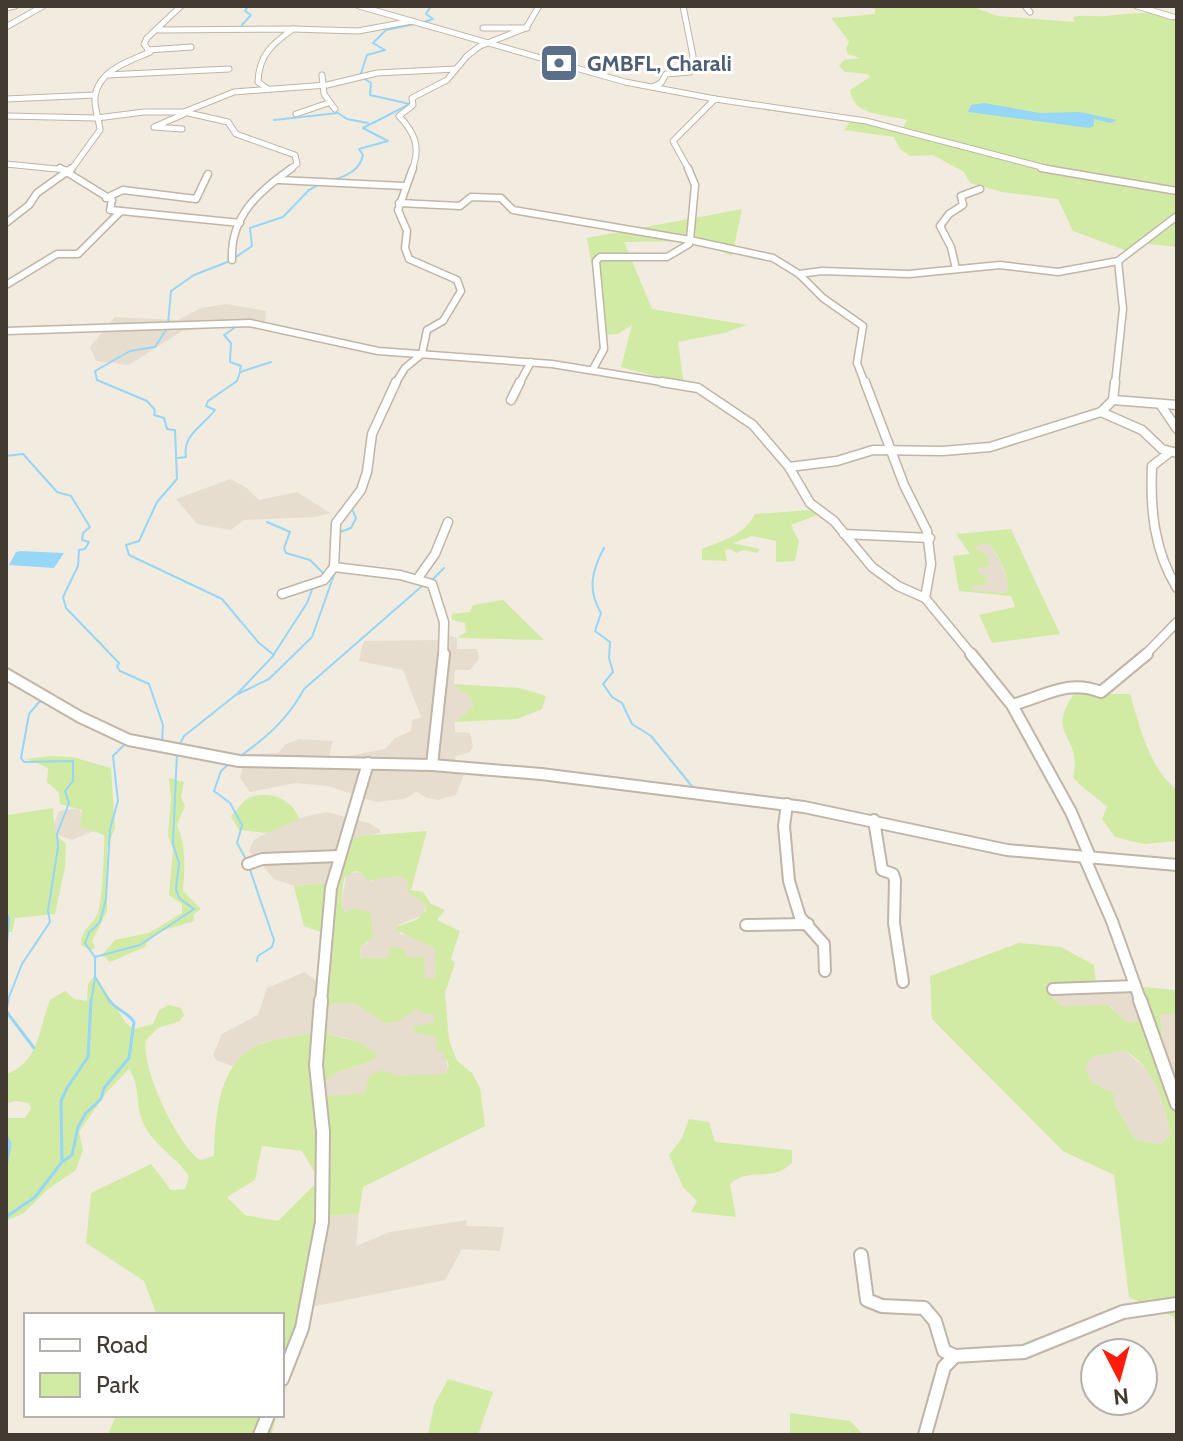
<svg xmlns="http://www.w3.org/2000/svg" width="1183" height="1441" viewBox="0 0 1183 1441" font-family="Cabin,sans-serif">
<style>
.residential{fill:#e7ddce}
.green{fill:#d1eba5;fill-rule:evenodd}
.water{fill:#96d6f6}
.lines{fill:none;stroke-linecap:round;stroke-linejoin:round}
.stream-far1{stroke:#96d6f6;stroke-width:2}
.stream{stroke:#96d6f6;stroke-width:3}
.minor-far4-casing{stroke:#c0b5a6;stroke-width:7}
.minor-far3-casing{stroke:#c0b5a6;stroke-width:9}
.minor-far2-casing{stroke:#c0b5a6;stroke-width:11}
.minor-far1-casing{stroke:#c0b5a6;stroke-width:14}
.minor-casing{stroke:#c0b5a6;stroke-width:16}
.minor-far4{stroke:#fff;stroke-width:5}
.minor-far3{stroke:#fff;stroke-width:6}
.minor-far2{stroke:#fff;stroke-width:8}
.minor-far1{stroke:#fff;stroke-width:10}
.minor{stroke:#fff;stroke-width:12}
.labels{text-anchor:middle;stroke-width:6;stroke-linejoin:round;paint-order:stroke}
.far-service-label{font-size:22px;font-weight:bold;fill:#4e5e75;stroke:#fff;text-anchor:start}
</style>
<rect width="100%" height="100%" fill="#f2ebe0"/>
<g class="residential">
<path d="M227,304L266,311L265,323L182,331L129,365L96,361L90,347L115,317L178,320L201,308Z"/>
<path d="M230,479L247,488L259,500L297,492L330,513L316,517L244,520L231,530L197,524L176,499Z"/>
<path d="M980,544H989L1001,562L1008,582V590L1004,593L971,591V586L986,584L978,573L979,552L973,547Z"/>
<path d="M442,633L457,638V649H477L479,659L470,670H455L454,684L470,697L473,707L455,722V732L470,733L473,746L470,752L457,756L454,761L466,769L456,795L438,800L427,798L417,792L404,799L376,802L328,786L296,783L250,792L240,778L246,755L278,753L286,744L299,739L333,741L328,760L385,749L395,738L411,731L412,720L421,717L403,670L359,661L361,650L364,641L440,640Z"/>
<path d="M79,808L86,827L94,831L72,840L55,834L53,827L59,811Z"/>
<path d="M327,812L369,823L380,830V833L355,839L384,837L383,855L362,857L359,847L352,846L353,843L340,882L294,886L274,879L249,851L254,840L272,830L303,817Z"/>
<path d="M360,872L372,882L380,876H401L407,880L408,892L427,905L423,915L398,925L400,934L410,935L435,948L441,961L436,978L430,982L363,964L360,948L369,942L355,908L344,912L341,901L347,873Z"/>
<path d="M304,972L320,983L314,1032L262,1043L232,1066L216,1060L213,1055L222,1034L258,1015L267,988Z"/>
<path d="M1057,982L1130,988L1140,1021L1126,1022L1116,1015L1112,1007L1061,1006L1045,990Z"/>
<path d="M335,1003H354L374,1013L425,1007L438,1017L448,1070L444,1075L375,1087L371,1095L333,1103L327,1096L324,1082L335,1073L372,1061L350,1039L328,1034L324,1009Z"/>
<path d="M1160,1013L1177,1014V1090L1166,1064Z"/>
<path d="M1124,1050L1153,1075L1160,1090L1170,1135L1161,1144L1136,1140L1114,1104V1093L1091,1082L1085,1067L1092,1057Z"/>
<path d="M359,1214L356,1246L390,1232L467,1220L466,1226L504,1227L500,1251L462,1249L445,1280L311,1307L325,1216Z"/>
</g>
<g class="green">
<path d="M864,6H970L998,16L1075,22L1073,17C1084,14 1095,17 1106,16C1132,14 1153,9 1177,20V247L1140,243L1127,251L1073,231L1058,199L1002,192L970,183L964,172L933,155L910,156L900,149L894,137L844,130L852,119L901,131L907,120C886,114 852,116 850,90L870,77L868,74L845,72L839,66L844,60L860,58L848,54L846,49L849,41L831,18L875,14V9Z"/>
<path d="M742,209L732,256L697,241L624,242L652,309L747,325L724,333L678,342L684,384L621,367L632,325L618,334L604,335L587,238Z"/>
<path d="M812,510L817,515L791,525L799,541L795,561L776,562V541L752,536L733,543L759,549L758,553L744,550L736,553L731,549L725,550L727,561L702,560V549C724,540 743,536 755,514Z"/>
<path d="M1011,529L1060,634L992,643L979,615L1015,607L1011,596L959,591L953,556L970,554L956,534ZM980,544H989C1000,558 1008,572 1008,590L1004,593L971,590V586L986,585V577L979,573L978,568L989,566L988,557L974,547Z"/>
<path d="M503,600L544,640L457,638L466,632L465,623L452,620V614L470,612L473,605Z"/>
<path d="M453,684L520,688L546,696L542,709L517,719L455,722L473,707L470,697Z"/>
<path d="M1074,694H1130C1140,727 1149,768 1177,790V841L1143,844L1115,837L1102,819L1107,807C1095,795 1083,790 1073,777C1083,732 1044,738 1074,694Z"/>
<path d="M50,756L72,757L111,768L115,828L107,848V911L92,941L95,948L90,950L81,945C80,929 94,925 98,912C102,902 105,845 104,835L80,826L82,810L60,804L59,793L47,782L48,768L26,759Z"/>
<path d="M169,778L184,782L181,797L185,806L177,825C186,844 185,870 183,891L201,909L194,914V921C178,928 152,928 145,947L110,962L102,955L115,940L149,933L182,913V904L169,895L173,850L168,835L171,798Z"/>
<path d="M269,795C282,797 296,806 299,819L267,833L239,830L231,816C247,800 243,795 269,795Z"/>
<path d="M53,808L55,834L66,844L65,867L55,914L15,918L12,932H6L7,815Z"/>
<path d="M427,831L411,890L423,892L431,904L445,910L437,920L460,931L451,959L455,963L445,993L449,1040L457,1061L472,1073L480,1088L485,1126L363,1187L359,1214L325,1216L311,1307L282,1401V1315H157L144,1281L86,1243L91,1193L151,1164L171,1190L185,1189L189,1176C176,1156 149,1143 141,1117C135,1100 141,1087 129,1069L106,1093L79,1132L83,1150L76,1170L47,1190L24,1213L6,1221V1118H25L31,1109L29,1103L15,1101L6,1104V1074C39,1064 39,1027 50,1000L65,991L74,999L87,1001L88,984L95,975L126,1023L134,1029L153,1024L159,1010L169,1005L181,1008L184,1015L180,1021L158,1028L146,1040C140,1066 178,1146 200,1160L214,1156C215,1115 218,1058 264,1043C280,1038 298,1036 314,1032L324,962L334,937L304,926L294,886L340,882L353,839L360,836ZM354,871L360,872L369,881C382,880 394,871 407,880L408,892L426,905V911L416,920L398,926L396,930L435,948L436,978H425L424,957H406V950L391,946L387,959L361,958L360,948L373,937L371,913L355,908L344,912L341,901L344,878ZM335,1003H354L386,1023L399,1021L417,1008L418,1012L433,1014L435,1022L414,1026V1032L437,1037L436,1050H442C445,1059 453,1065 445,1074L398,1076L382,1070L369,1076L365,1093L327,1096L324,1083L335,1073L372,1061L378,1055L359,1042L328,1034L324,1009ZM262,1146L302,1151L319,1180L278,1221L245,1215L227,1197L255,1180Z"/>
<path d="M1019,943L1061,947L1094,965L1096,983L1177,990V1014H1160L1166,1064L1177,1090V1346L1174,1317L1129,1297L1114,1175L1063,1151L932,1019L930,976ZM1058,982L1130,988L1140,1021L1126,1022L1108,1005L1061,1006L1045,990ZM1124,1050C1157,1070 1163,1100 1170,1135L1161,1144L1136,1140L1114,1104V1093L1091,1082L1085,1067L1092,1057Z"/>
<path d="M689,1119L709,1122L715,1142L792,1150V1163C770,1184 751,1165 730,1184L736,1217L691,1212L697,1201L683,1187L669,1155L682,1138Z"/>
<path d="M448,1379L493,1392L478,1435H428L434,1405Z"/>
<path d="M790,1413L850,1421L864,1435H790Z"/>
<path d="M116,1415H277L271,1435H108Z"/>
</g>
<g class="water">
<path d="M984,103L1040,113L1080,112L1117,120L1110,123L1094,119V126L1089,128L968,112L971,105Z"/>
<path d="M21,551L63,553H64L54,568L9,565L16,552Z"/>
</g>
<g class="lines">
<g class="stream-far1">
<path d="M421,23L433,19L426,14L431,6"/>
<path d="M242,25L251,15L245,11L248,6"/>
<path d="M274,120L338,113L347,119L368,123"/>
<path d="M334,180C348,175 360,170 363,155L359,149L388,141L363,128L410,104L370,95L371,83L360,76L367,55L385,50L373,43L386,30L415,24"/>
<path d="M236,257L252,246L250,228L283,217L309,190L320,184"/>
<path d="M168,324L171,291L194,275L230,261"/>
<path d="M237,326L224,335L231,343L230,362L241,366L240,370"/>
<path d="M166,330L155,347L130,351L95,371L97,380L147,401L155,410L154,415L164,418L167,429L175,430L177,479L157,502L139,541L126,545L129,555L222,599L259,643L274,655L237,694L184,736L180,744"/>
<path d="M6,456L23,454L57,492L71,496L90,527L83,533L82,540L89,542L85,549L79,550L78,566L63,597L66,608L119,663L117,667L120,671L149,684L163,725L162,742"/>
<path d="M178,458L186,457C182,435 203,426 215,410L206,406L208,401L237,381L240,372L271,362"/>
<path d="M267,522L290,532L284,548L286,553L310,560L325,575"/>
<path d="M340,532L351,528L356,518L353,511"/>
<path d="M604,548C592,570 587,590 601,613L595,631L610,642L609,658L613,672L603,684L612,697L622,703L632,724L651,736L695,790"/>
<path d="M431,581L444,568"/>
<path d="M274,654L307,603L313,587"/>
<path d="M238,694L269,679L312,637L335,572"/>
<path d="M50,705L69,717"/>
<path d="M239,757C266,738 288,719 304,689L422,586"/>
<path d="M229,764L221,771L214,791L230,803L242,825L237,843L247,861"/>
<path d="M249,867L274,940L272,947L258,956L257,961"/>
<path d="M6,911L9,919L6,957"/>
<path d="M94,956L85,943L89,933L100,922L106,899L110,829L118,801L113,756L126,743"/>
<path d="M7,1002L22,964L50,922L48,911L58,847L57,834L69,803L65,791L73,781V761L24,762L21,758L29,714L39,702L45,701"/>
<path d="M91,1002L95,978"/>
<path d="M110,1002L95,977V957L140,945L194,909L179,898L176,889L179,863L173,844L177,752"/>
</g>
<g class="stream">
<path d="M8,1000L6,1011L34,1048"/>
<path d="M6,1134L10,1144L6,1167"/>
<path d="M62,1161L61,1101L67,1088L88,1057L91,1000"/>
<path d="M6,1217L35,1197L62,1162L72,1155L78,1127L86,1113L101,1099L104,1088L129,1058L134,1022C128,1012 116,1010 109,1000"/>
</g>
<defs>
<g id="minor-far4">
<path d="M359,6L625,82L715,99L866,121L1053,170"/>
<path d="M1025,6L1030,12"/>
<path d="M1137,6L1173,17"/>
<path d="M6,8L15,6"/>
<path d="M6,27L43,6"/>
<path d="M483,28H527"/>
<path d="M293,29L358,31L412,21"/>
<path d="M158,30L293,29C272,44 259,55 258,82L268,89"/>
<path d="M148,50L191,47"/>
<path d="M107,75L229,69"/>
<path d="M322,75L324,94L335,109"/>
<path d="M653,87L661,83L666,74L690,72L693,56L683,6"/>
<path d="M6,99L95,95"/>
<path d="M184,112L228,122L236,134L295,155L297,164L289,170"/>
<path d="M296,114L328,103"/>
<path d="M6,116L97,118L144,112H184L234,92L327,85L377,73L456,69"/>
<path d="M182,129L154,127L184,114"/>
<path d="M6,164L67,170"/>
<path d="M71,170L100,130C99,120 94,107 95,97C98,70 130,61 150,52L144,44L147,38L181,6"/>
<path d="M412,170C421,147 415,133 399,116L413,105L412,98L447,80L467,56L480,46L526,28L539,6"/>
<path d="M689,170L673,141L715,99"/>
</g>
<g id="minor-far3">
<path d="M60,168L112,200L110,210L121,211"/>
<path d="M688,168L695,185L690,240L773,258L799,274L823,298L863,326L857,363L865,384"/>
<path d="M1041,168L1177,191"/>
<path d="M279,180L404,186"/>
<path d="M106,198L123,190L196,199L208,174"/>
<path d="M399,203L460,206L471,197L501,198L513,210L690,240L689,244L667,257H600L596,261L604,349L593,369"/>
<path d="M6,223L29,205L37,193L72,168"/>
<path d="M232,260C230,216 259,191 292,168"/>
<path d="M956,269L951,247L940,226L949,214L963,205L961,196L980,189"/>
<path d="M799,274L822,271L909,274L1000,265L1058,272L1118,261"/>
<path d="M6,285L57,254H78L121,211L240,223"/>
<path d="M6,331L250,323L378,351L552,364L674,384"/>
<path d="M395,384L405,368L422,354L427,330L443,321L461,291L457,280L409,259L405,248L407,231L398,210L413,168"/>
<path d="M519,384L531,362"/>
<path d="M1115,384L1123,309L1118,261L1177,216"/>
</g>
<g id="minor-far2">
<path d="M396,382L372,434L367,472L361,490L336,523L334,567L400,575L432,584L444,622L443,656"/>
<path d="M662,382L698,388L753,425L789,467L810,503L834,521L872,567L898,586L925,598L973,656"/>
<path d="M865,382L904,485L927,531L931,564L925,598"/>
<path d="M1115,382L1113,400L1177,405"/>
<path d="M511,400L520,382"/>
<path d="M1160,404L1177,429"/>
<path d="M1101,412L1142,430L1162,449L1177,453"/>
<path d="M1169,453L1152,466C1150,509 1154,551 1177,588"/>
<path d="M789,467L837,461L873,450L943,451L990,447L1101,412L1113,400"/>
<path d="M844,534L930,538"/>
<path d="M418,578L435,554L448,522"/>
<path d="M282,594L324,580L334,567"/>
<path d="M1144,656L1177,622"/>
</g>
<g id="minor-far1">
<path d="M971,654L1012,705L1071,812L1091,859"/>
<path d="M6,674L80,717L129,740L239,761L432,765L541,774L804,807L1007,850L1177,865"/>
<path d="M1012,705C1046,696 1067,679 1101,692L1147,654"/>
<path d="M432,765L444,654"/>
<path d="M787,804L784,826L789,881L800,917L824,944L825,971"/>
<path d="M874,820L882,870L893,874L895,880L894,923L903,982"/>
<path d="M1085,859L1112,921L1141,1002"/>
<path d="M248,864L262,859L340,856"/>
<path d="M746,925L808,924"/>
<path d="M1053,989L1135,986"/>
<path d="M321,1002L331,888L368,763"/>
</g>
<g id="minor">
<path d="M1140,1000L1177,1104"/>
<path d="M861,1255L867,1300L882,1306L924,1308L935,1321L944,1351L955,1356"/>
<path d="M282,1379L302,1328L322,1222L323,1132L316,1065L321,1000"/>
<path d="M260,1435L268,1415"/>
<path d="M925,1435L944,1367L955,1356L1024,1352L1123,1312L1177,1304"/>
</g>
</defs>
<use href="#minor-far4" class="minor-far4-casing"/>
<use href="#minor-far3" class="minor-far3-casing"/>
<use href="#minor-far2" class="minor-far2-casing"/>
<use href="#minor-far1" class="minor-far1-casing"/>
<use href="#minor" class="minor-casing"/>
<use href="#minor-far4" class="minor-far4"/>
<use href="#minor-far3" class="minor-far3"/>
<use href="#minor-far2" class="minor-far2"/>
<use href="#minor-far1" class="minor-far1"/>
<use href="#minor" class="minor"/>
</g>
<defs>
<symbol id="bank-square" viewBox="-11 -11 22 22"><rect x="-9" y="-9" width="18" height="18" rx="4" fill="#5c6f8a" stroke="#fff"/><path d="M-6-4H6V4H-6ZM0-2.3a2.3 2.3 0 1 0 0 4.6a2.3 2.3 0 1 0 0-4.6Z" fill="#fff"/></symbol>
</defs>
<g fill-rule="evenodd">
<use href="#bank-square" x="537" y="41" width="44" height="44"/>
</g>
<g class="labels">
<g class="far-service-label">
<text x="587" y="71">GMBFL, Charali</text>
</g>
</g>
<rect width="1183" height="1441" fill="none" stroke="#433b31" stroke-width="16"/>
<rect x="24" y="1313" width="260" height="104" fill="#ffffff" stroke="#b4b1ad" stroke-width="2"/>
<rect x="40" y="1339" width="40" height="12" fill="#ffffff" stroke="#b4b1ad" stroke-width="2"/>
<text x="96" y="1353" font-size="24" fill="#433b31">Road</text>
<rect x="40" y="1373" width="40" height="24" fill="#d1eba5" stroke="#b4b1ad" stroke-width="2"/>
<text x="96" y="1393" font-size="24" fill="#433b31">Park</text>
<g transform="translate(1119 1377) rotate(174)"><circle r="38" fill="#ffffff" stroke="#b4b1ad" stroke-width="2"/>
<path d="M0-6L14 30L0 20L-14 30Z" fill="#ff1c0b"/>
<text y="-12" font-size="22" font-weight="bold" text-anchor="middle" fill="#433b31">N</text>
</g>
</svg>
